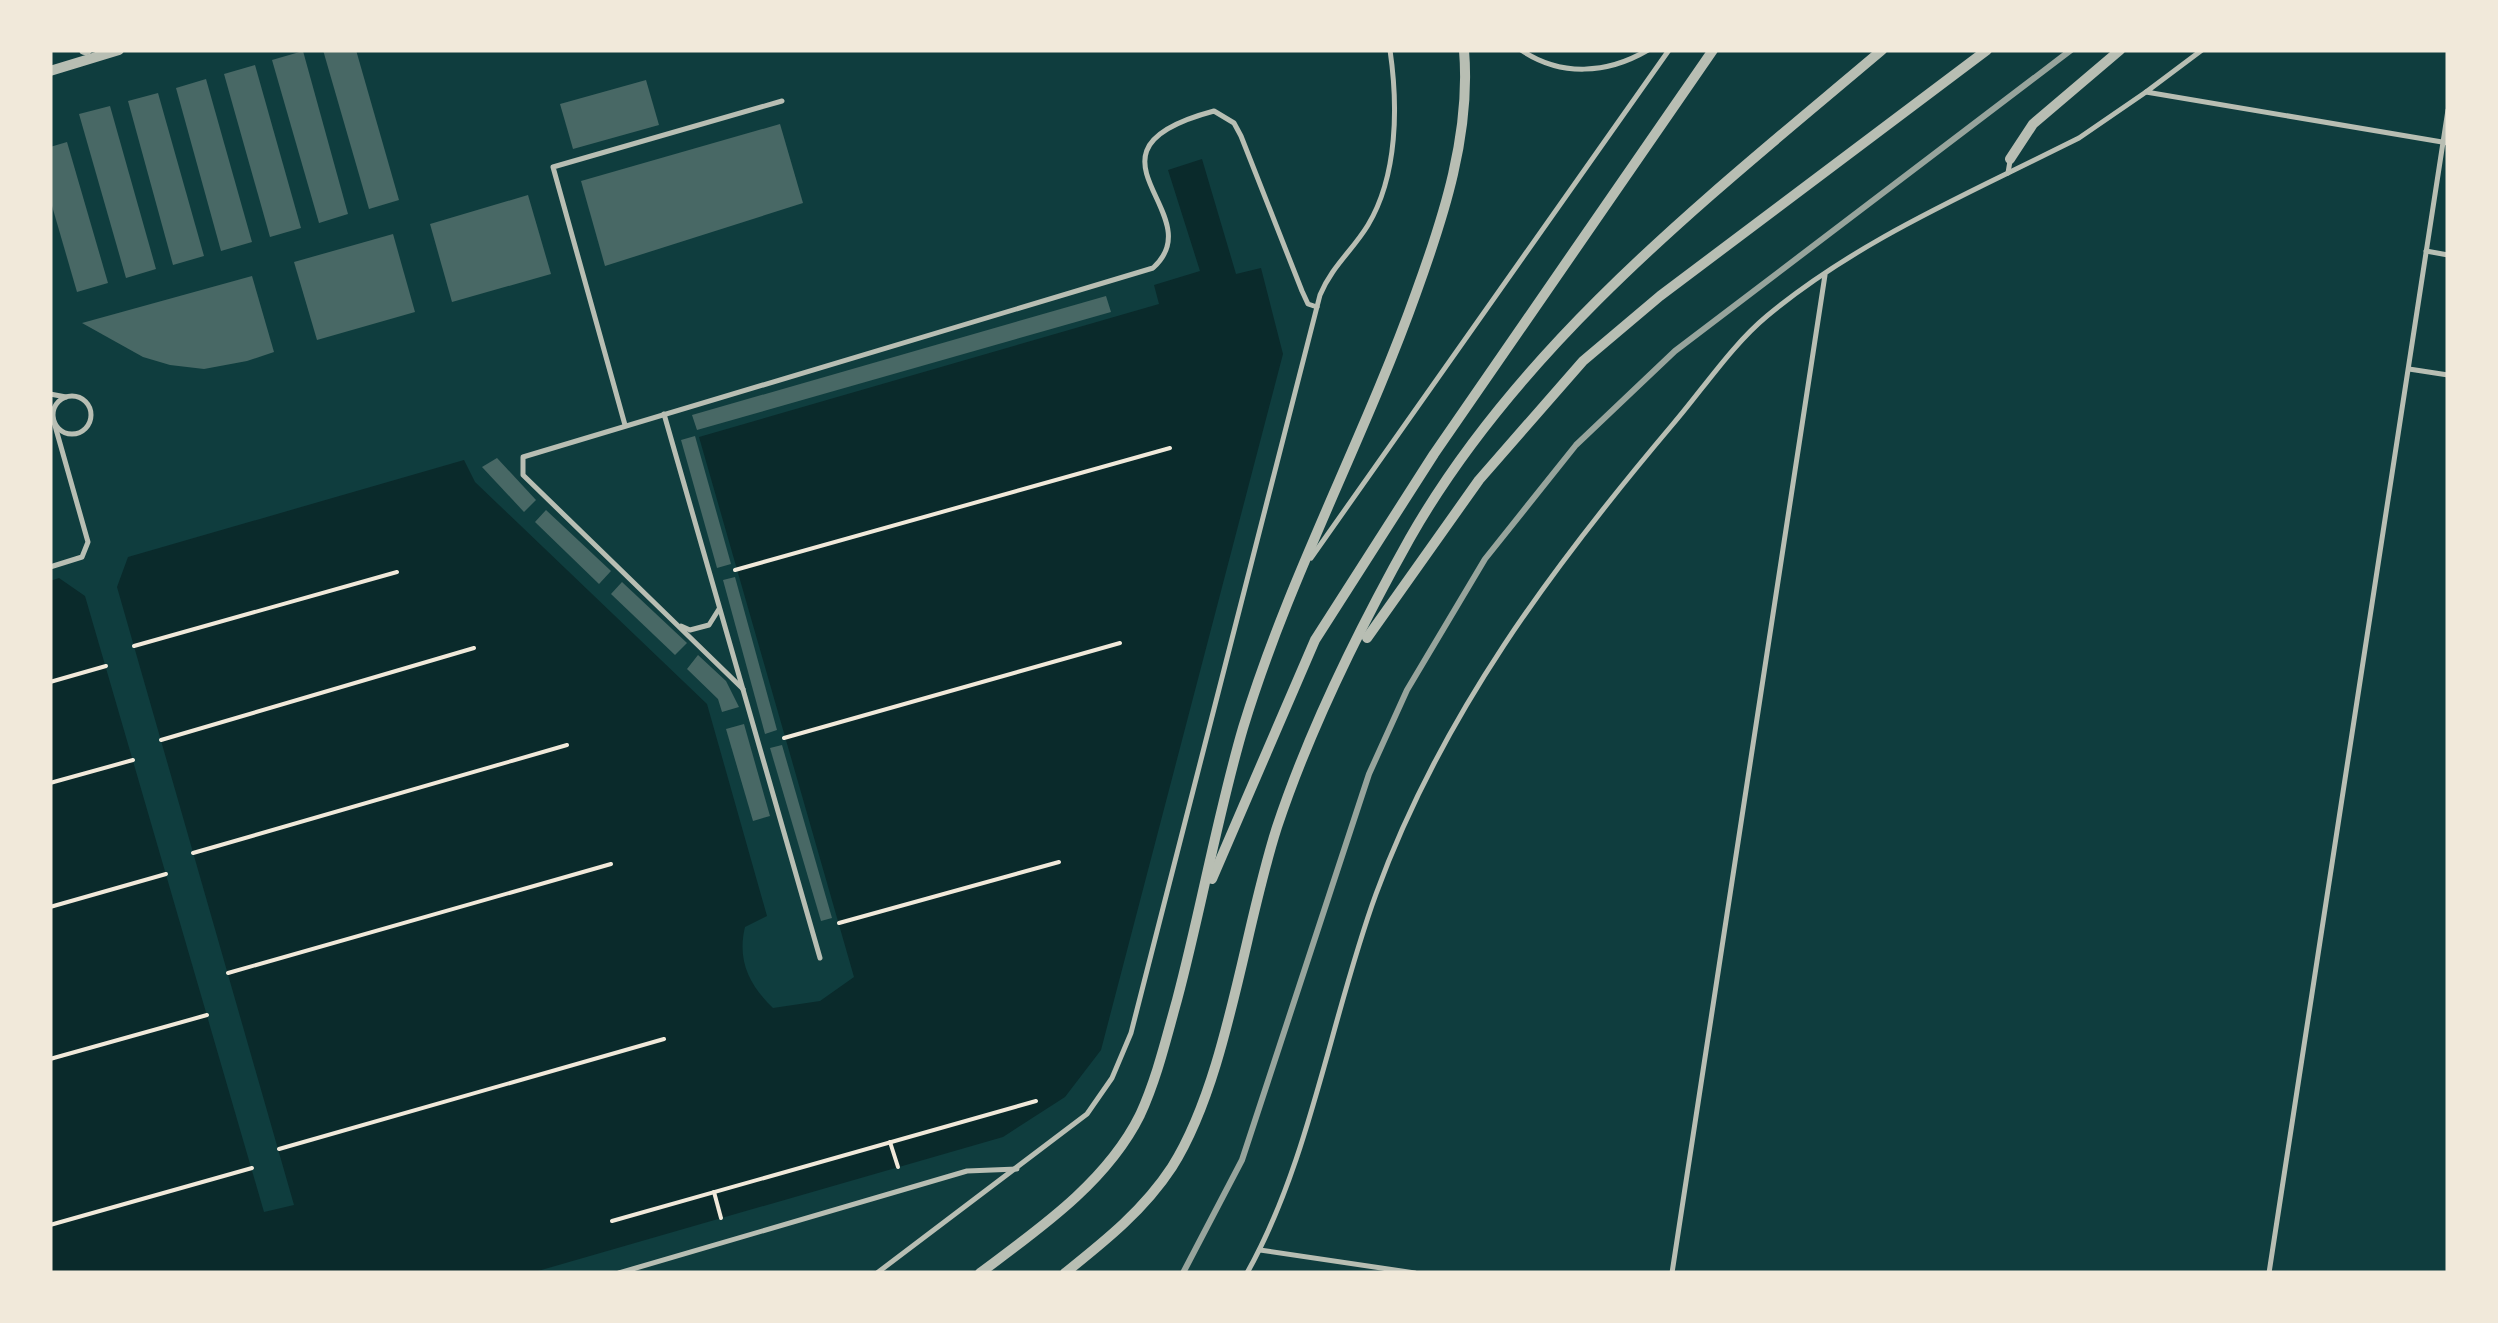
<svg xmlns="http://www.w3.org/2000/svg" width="2498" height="1323" viewBox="0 0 2498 1323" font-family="'PT Serif',serif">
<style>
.water{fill:#0a2a2b}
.building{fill:#486865}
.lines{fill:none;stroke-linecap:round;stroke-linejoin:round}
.path{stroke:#f1e9da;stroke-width:4}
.service{stroke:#b8beb3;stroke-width:5}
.minor{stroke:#b8beb3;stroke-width:10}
.rail{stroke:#97a49c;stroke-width:6}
</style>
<rect width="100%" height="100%" fill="#0f3d3e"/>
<path class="water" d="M1202,159L1236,274L1261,268L1283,354L1101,1050L1065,1097L1003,1137L531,1273H50V581L59,578L85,596L264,1212L294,1205L117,587L128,557L464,460L475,482L707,704L767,916L745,927C737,960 749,985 773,1008L820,1001L854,977L699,437L1159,304L1154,285L1200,271L1168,170Z"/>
<g class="building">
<path d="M323,50H356L399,200L369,209Z"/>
<path d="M303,51L348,214L319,223L272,60Z"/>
<path d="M255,65L301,228L270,237L224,74Z"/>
<path d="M206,79L252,242L221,251L176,88Z"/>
<path d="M646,80L659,125L573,149L560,104Z"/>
<path d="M158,93L204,256L173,265L128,101Z"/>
<path d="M110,106L156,269L126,278L79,114Z"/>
<path d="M780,124L803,203L605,266L581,181Z"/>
<path d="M67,142L108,283L77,292L50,199V147Z"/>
<path d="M528,195L551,274L452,302L430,224Z"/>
<path d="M393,234L415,312L317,340L294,262Z"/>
<path d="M252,276L274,352L247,361L204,369L170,365L143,357L82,323Z"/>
<path d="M1106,296L1111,312L697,430L692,415Z"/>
<path d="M695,436L731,564L717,568L681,440Z"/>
<path d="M497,458L536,500L524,512L482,467Z"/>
<path d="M546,510L611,571L599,584L535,522Z"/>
<path d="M735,577L777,730L765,734L723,580Z"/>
<path d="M622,582L687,643L675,655L611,594Z"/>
<path d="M698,655L726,681L739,707L722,712L718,699L687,669Z"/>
<path d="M744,724L770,816L753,821L726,729Z"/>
<path d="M782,745L832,918L821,921L770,748Z"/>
</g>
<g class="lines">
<g class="path">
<path d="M735,570L1170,448"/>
<path d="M134,646L397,572"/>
<path d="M50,682L106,666"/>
<path d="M784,738L1120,643"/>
<path d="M161,740L474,648"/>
<path d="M50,783L133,760"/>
<path d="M193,853L567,745"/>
<path d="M50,907L166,874"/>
<path d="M839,923L1059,862"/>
<path d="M228,973L611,864"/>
<path d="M50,1059L207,1015"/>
<path d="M890,1142L898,1167"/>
<path d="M279,1149L664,1039"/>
<path d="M714,1192L721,1218"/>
<path d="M612,1221L1036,1101"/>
<path d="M50,1225L252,1168"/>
</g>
<g class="service">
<path d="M1521,50C1561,77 1607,74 1648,50"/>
<path d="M2202,50L2146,92L2448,143"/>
<path d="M2008,173L2079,138L2146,92"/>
<path d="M2426,251L2448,255"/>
<path d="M2409,369L2448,375"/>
<path d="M50,394L66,397"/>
<circle cx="72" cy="415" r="19"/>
<path d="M50,408L88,542L82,557L50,567"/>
<path d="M664,414L820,958"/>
<path d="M625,425L553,167L782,101"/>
<path d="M1311,558L1669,50"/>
<path d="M681,626L690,630L709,625L719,609"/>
<path d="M743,689L523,475V457L1153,268C1214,213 1064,151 1214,111L1234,123L1241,136L1302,291L1308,304L1317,307"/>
<path d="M1260,1250L1415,1273"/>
<path d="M619,1273L967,1171L1017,1169"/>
<path d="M877,1273L1087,1114L1112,1078L1131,1033L1320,295C1332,266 1353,250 1368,225C1398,175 1398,105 1390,50"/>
<path d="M1247,1273C1310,1161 1331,1017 1376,894C1441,716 1552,567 1673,424C1703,389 1732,345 1767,316C1839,256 1924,214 2008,173L2010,161"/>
<path d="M1672,1273L1825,275"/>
<path d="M2269,1273L2448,110"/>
</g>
<g class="minor">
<path d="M84,50H87"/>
<path d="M50,71L119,50"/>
<path d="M2010,159L2033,124L2120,50"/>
<path d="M1367,638L1479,480L1583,361L1660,296L1987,50"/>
<path d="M1212,879L1315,640L1434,454L1713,50"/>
<path d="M980,1273C1039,1229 1107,1182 1140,1115C1157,1078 1166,1039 1177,1000C1201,910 1217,817 1243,728C1288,579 1364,439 1416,293C1444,216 1471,133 1464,50"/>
<path d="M1065,1273C1105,1241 1144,1210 1172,1167C1227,1080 1244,929 1277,827C1310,728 1359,629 1410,538C1522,341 1712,194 1882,50"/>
</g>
<path class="rail" d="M1183,1273L1242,1160L1369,774L1407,690L1485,559L1576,445L1675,351L2071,50"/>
</g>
<rect width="2498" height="1323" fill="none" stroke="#f1e9da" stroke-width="105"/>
</svg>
